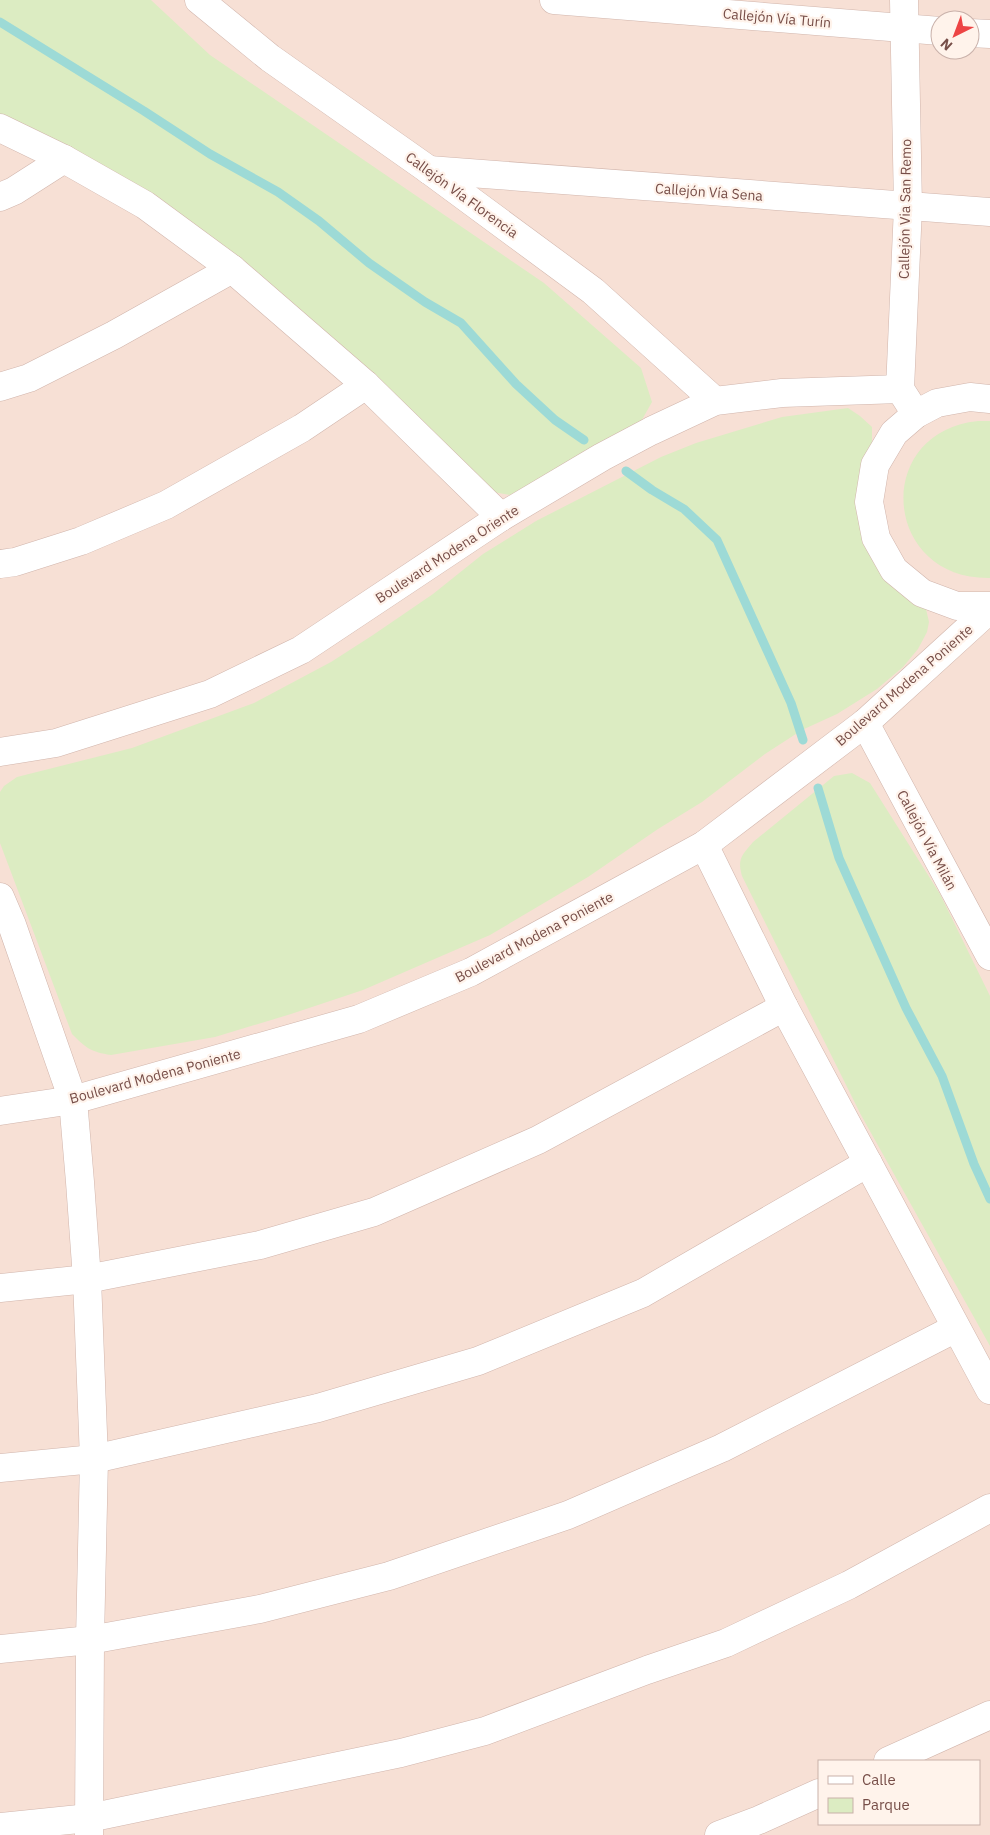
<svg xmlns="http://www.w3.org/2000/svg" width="990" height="1835" viewBox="0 0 990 1835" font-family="'IBM Plex Sans',sans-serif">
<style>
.residential{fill:#f7e0d5;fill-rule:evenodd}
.green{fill:#dcecc2}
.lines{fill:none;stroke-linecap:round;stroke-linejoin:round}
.stream{stroke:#9ddad6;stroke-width:9}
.minor-casing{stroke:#d1b5ac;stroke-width:29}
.minor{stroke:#fff;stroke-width:28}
.labels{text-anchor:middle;stroke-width:4.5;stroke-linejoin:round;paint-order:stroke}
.street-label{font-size:14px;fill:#774e48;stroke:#fff3eb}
</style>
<rect width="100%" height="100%" fill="#fdeee4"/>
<path class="residential" d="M0,0H990V1835H0ZM940,20H970V50H940ZM819,1761H979V1824H819Z"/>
<g class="green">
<path d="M0,0H151L210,55L544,283L641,368L652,402L639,425L510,495L487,491L375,378L0,115Z"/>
<path d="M848,408L860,416L872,427V443L860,510L894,581L926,609L929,622L927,632L918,649L903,667L877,689L837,714L802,730L765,754L702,802L658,829L588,877L490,935L363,990L291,1014L215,1037L111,1055C91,1052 86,1048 72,1034L0,843V792L4,786L17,777L132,748L254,703L331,662L373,635L433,594L483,554L536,521L661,457L696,443L782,417Z"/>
<path d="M978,421H990V578H989C882,579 872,432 978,421Z"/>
<path d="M852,773L870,783L940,894L990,996V1346L861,1115L742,876C737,859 742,855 753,842L834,776Z"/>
</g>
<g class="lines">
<g class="stream">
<path d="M0,22L144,111L210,154L278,192L319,221L369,263L425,302L461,323L516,384L555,420L584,440"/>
<path d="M626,471L652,490L684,509L717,540L791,703L803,740"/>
<path d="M818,788L839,858L906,1008L942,1076L974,1164L990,1199"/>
</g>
<defs>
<g id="minor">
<path d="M199,0L270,58L429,170L593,291L715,401"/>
<path d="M554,0L940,31"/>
<path d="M904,0L908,207L900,389L916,414"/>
<path d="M970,33L990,34"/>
<path d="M0,128L64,159L145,205L232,269L366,385L501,517"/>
<path d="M429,170L990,212"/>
<path d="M0,197L14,191L64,159"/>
<path d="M0,387L29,378L114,335L232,269"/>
<path d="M990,399L970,397L937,403L916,414L894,433L875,465L869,502L876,538L894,570L922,593L957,606H990"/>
<path d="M0,564L15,562L81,541L166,505L302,428L366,385"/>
<path d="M865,723L990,956"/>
<path d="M0,752L56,743L210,694L301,650L501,517L602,457L651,431L715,401L782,393L900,389"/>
<path d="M704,845L784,1007L990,1390"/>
<path d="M0,897L12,925L73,1100L80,1182L87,1279L94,1459L90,1640L89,1835"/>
<path d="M0,1111L73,1100L359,1019L471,972L704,845L865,723L990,609"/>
<path d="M0,1288L87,1279L260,1245L374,1212L538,1140L784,1007"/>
<path d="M0,1468L94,1459L318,1408L478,1361L643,1293L868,1163"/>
<path d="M0,1649L90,1640L260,1609L389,1576L568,1515L722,1448L956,1328"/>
<path d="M888,1761L990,1715"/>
<path d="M0,1827L89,1818L401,1753L485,1731L647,1670L726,1643L849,1585L990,1508"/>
<path d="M719,1835L759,1820L819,1793"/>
</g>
</defs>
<use href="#minor" class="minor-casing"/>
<use href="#minor" class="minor"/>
</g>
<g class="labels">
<g class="street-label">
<text transform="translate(777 18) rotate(5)" y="5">Callejón Vía Turín</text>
<text transform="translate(709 192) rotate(4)" y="5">Callejón Vía Sena</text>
<text transform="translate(462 195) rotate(36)" y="5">Callejón Vía Florencia</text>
<text transform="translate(905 209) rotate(-89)" y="5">Callejón Via San Remo</text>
<text transform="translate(447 554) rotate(-33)" y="5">Boulevard Modena Oriente</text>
<text transform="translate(904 685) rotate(-41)" y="5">Boulevard Modena Poniente</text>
<text transform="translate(927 840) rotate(62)" y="5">Callejón Vía Milán</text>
<text transform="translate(534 937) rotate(-28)" y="5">Boulevard Modena Poniente</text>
<text transform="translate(155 1076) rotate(-15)" y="5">Boulevard Modena Poniente</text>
</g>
</g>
<rect x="818" y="1760" width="162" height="65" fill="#fff3eb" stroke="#c9b1aa"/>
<rect x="828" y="1776" width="25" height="8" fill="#ffffff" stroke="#c9b1aa"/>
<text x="862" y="1785" font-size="15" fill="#774e48">Calle</text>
<rect x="828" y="1798" width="25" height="15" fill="#dcecc2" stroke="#c9b1aa"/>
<text x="862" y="1810" font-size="15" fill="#774e48">Parque</text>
<g transform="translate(955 35) rotate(222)"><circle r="24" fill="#fff3eb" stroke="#c9b1aa"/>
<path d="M0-4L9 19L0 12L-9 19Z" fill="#ed4444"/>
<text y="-8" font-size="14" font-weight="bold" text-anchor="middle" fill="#774e48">N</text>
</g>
</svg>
